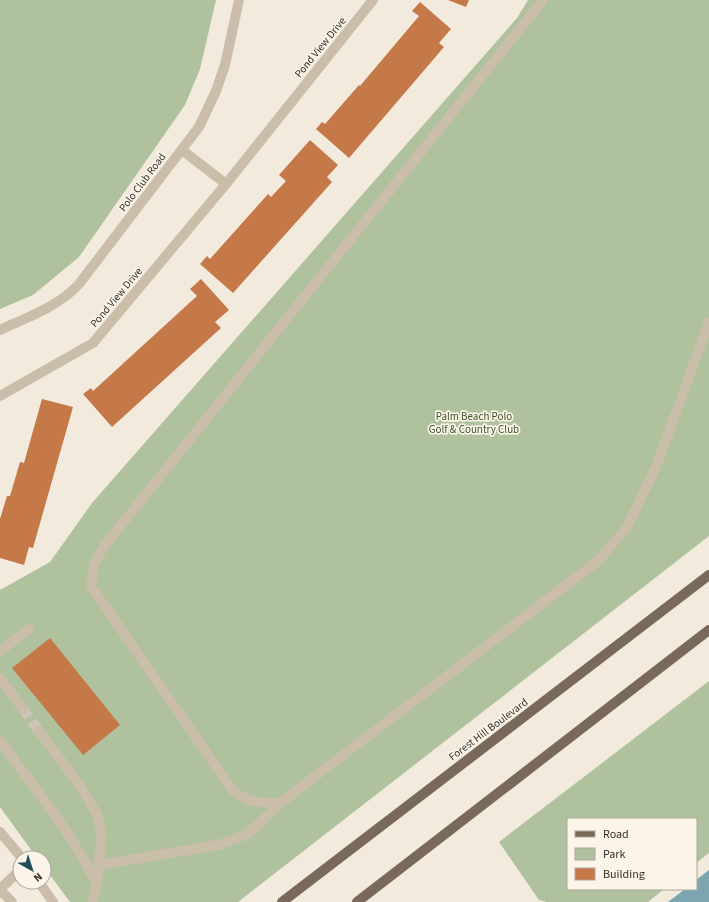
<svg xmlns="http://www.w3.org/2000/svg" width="709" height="902" viewBox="0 0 709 902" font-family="'Source Sans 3',sans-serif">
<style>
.green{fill:#b0c19d}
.water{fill:#7ca6af}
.building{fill:#c57848}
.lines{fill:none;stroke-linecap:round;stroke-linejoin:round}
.minor-tunnel{stroke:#cdc5b9;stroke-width:10;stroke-dasharray:10 5;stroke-linecap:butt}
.minor{stroke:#cabda9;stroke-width:10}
.major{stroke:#79695a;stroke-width:10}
.labels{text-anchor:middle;stroke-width:3.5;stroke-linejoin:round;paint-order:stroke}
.street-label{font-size:11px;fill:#372f29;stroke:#faf4e9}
.park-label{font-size:11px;fill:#41552c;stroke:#faf4e9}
</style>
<rect width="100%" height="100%" fill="#f2ebdd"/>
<g class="green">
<path d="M0,0H216L200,69L185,105L79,257L33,295L0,309Z"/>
<path d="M528,0H709V536L238,902H70L44,867V858H37L0,807V590L50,562L92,503L517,18Z"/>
<path d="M709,681V853L696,863V819H568V889H664L648,902H547L539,900L499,842Z"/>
</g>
<path class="water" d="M709,870V902H668L685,889H696V880Z"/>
<g class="building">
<path d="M448,0H469L466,7Z"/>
<path d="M420,2L451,29L439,43L444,47L349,158L316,129L322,122L325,124L359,85L360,86L419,16L412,11Z"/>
<path d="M310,140L338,165L327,177L332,182L233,293L200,264L207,256L210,259L268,194L271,197L286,181L279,175Z"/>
<path d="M201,279L229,310L215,322L221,328L112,427L83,394L91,388L93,391L197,296L190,289Z"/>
<path d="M42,399L73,407L33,548L29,547L24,565L0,558V519L7,496H10L20,462L24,463Z"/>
<path d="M50,638L120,725L83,755L12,668Z"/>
</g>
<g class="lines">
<path class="minor-tunnel" d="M23,709L39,731"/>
<g class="minor">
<path d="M182,150L226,184L373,0"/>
<path d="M0,330C28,317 58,307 79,284L199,127L216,91L225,65L239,0"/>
<path d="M0,396L93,343L226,184"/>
<path d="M0,651L29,629"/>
<path d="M0,678L23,709"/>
<path d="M39,731L81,787L98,816L101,836L97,886"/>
<path d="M0,741C34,788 73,833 97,886L92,902"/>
<path d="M279,804L250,801L233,791L91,586L94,564L105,545L543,0"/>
<path d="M0,832L22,858"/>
<path d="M99,865L218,845L248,834L279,804L599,560L627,527L656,467L709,322"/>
<path d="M39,882L53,902"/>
<path d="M0,889L20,870"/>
<path d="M0,890L12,902"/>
</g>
<g class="major">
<path d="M282,902L709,575"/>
<path d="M357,902L709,630"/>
</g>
</g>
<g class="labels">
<g class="street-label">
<text transform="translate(320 47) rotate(-51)" y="4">Pond View Drive</text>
<text transform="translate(142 182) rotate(-53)" y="4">Polo Club Road</text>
<text transform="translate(116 297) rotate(-50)" y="4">Pond View Drive</text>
<text transform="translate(488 729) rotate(-37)" y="4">Forest Hill Boulevard</text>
</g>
<g class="park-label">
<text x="474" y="420">Palm Beach Polo<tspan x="474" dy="13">Golf &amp; Country Club</tspan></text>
</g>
</g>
<rect x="567" y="818" width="130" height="72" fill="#faf4e9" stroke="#aca59c"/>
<rect x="575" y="831" width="20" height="6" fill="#79695a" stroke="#aca59c"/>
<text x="603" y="838" font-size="12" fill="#372f29">Road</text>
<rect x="575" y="848" width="20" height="12" fill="#b0c19d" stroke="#aca59c"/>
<text x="603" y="858" font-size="12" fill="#372f29">Park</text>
<rect x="575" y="868" width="20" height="12" fill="#c57848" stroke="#aca59c"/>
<text x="603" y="878" font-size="12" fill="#372f29">Building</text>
<g transform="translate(32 870) rotate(141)"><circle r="19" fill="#faf4e9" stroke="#aca59c"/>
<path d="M0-3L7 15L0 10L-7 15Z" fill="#1e4d59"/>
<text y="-6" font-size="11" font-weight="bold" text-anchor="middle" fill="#372f29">N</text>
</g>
</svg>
